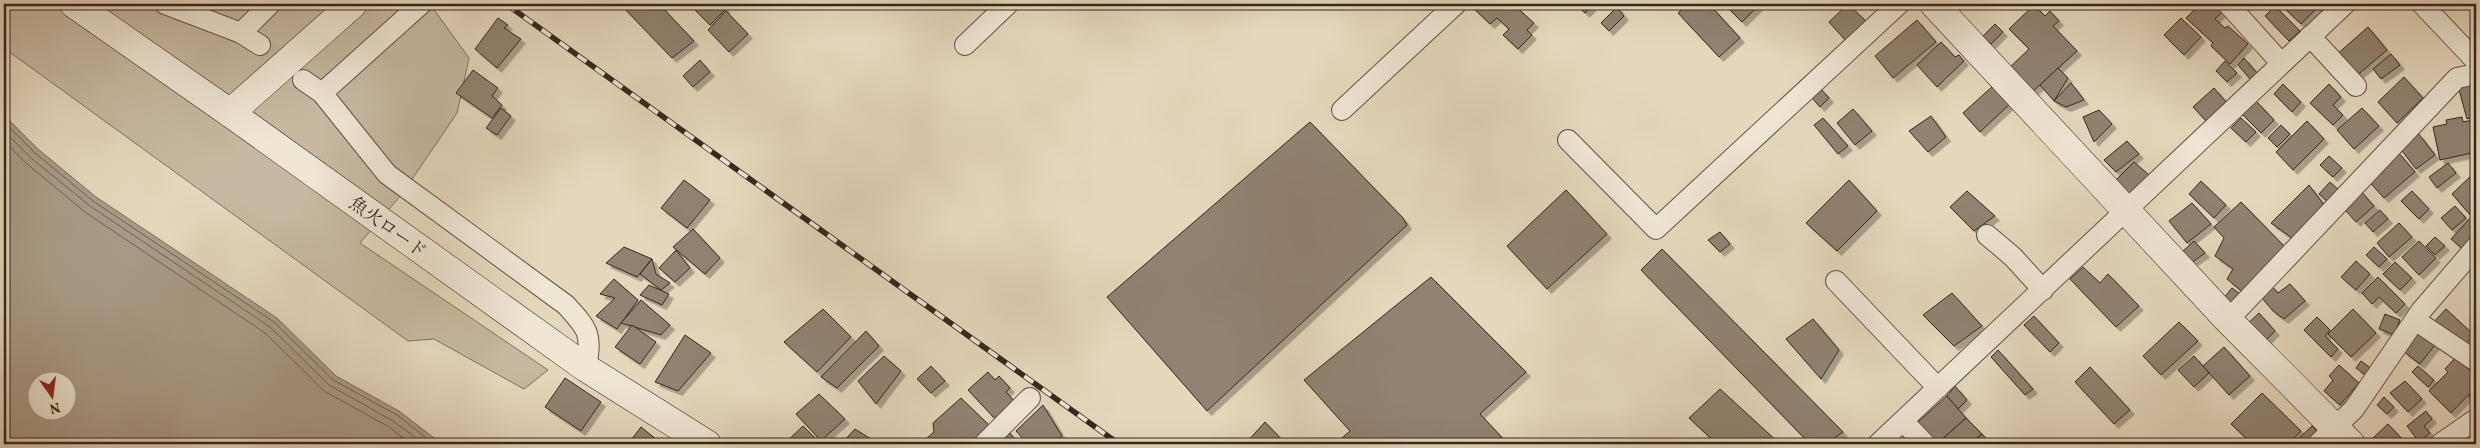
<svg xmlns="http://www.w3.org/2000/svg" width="2480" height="448" viewBox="0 0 2480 448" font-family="Vollkorn,'Noto Serif JP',serif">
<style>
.green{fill:#c7b9a1;stroke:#7e7060}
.water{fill:#aa9b87;stroke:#7c6c5d;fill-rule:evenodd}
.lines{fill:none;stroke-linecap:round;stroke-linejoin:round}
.shore{stroke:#706053;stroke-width:1}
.building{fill:#918271;stroke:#36261f;filter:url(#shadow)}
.street-tunnel{stroke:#c2b49d;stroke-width:20;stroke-dasharray:20 10;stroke-linecap:butt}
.street-casing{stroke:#625246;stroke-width:22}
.secondary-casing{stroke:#36261f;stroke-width:29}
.street{stroke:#eee5d3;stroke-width:20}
.secondary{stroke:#eee5d3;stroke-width:28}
.rail-casing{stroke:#36261f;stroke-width:5.5}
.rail{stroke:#eee5d3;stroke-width:4;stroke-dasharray:11;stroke-linecap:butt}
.labels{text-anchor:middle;stroke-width:4.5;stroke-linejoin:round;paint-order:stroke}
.street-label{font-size:18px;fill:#36261f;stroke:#eee5d3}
</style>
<defs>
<filter id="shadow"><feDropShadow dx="4.5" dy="4.5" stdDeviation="0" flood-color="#0004"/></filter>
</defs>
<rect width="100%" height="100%" fill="#e5d7bc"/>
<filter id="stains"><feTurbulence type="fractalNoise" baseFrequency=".004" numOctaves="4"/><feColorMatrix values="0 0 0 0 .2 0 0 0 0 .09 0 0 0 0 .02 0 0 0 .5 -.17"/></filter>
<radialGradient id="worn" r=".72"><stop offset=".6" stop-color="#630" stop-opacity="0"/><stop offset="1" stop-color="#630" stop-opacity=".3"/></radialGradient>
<path class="green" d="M4,4H424L435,11L469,58L457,113L402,194L360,243L548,370L524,389L434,339L408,341L4,48Z"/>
<path class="water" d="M4,115L38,149L96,197L277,318L336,376L399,411L442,444H4ZM38,380H68V410H38Z"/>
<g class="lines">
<g class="shore">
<path d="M4,122L35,153L93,201L274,322L333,380L397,415L434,444"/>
<path d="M4,131L31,158L90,206L270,327L329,385L393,421L424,444"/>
<path d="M4,141L26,163L85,212L265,333L324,391L389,427L411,444"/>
</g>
</g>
<g class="building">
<path d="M620,4H659L694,41L672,58Z"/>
<path d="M689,4H721L726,9L710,25Z"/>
<path d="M1469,4H1513L1534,23L1527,30L1532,35L1518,49L1503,35L1509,29L1497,18L1490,24Z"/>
<path d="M1576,4H1594L1585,13Z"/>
<path d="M1688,4H1709L1740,38L1719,57L1678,13Z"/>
<path d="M1724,4H1756L1758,6L1742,22Z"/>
<path d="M1848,4L1868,23L1847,42L1829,22Z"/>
<path d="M2200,4H2217L2224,10L2215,19L2225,28L2228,26L2248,44L2230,64L2211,46L2213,43L2186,18Z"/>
<path d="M2286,4H2321L2301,24L2283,7Z"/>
<path d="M2034,5L2045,16L2050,11L2059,21L2053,26L2077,51L2029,95L2006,71L2029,49L2009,29Z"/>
<path d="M2275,6L2300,31L2289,41L2265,16Z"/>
<path d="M1617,7L1624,16L1609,31L1601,23Z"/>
<path d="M726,11L748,34L729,52L708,30Z"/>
<path d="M498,18L508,25L504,28L521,39L497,68L475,49Z"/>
<path d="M2181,18L2201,37L2184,55L2164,35Z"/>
<path d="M1917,20L1936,42L1893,78L1875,56Z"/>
<path d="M1995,24L2003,32L1991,44L1983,36Z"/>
<path d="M2368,27L2387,50L2354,78L2335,56Z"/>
<path d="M1941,42L1955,57L1959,55L1964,61L1937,87L1917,65Z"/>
<path d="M2391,54L2400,65L2381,79L2373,69Z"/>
<path d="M2244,58L2258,74L2251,80L2238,65Z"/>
<path d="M700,60L710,72L693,87L683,76Z"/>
<path d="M2225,61L2237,73L2227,82L2216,71Z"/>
<path d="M2058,68L2068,78L2054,101L2040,85Z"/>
<path d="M473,70L498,88L492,96L502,105L492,118L456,93Z"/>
<path d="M2404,77L2423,98L2397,123L2378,102Z"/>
<path d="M2476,81V116L2467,119L2458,86Z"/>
<path d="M2071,83L2084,100L2066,107L2054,101Z"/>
<path d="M2283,84L2301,102L2292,112L2274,94Z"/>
<path d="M2329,84L2341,97L2333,105L2343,115L2333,125L2310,103Z"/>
<path d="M1994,85L2011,103L1980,132L1963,113Z"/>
<path d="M2214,88L2228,104L2207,122L2193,107Z"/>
<path d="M1821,89L1829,98L1820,107L1812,98Z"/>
<path d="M2256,101L2274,120L2261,133L2242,114Z"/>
<path d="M501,108L511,116L497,135L486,128Z"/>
<path d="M2362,108L2379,126L2354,149L2337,130Z"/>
<path d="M1853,109L1872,131L1855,145L1837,123Z"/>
<path d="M2099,110L2112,124L2094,142L2083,117Z"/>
<path d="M1931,116L1946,137L1928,152L1909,131Z"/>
<path d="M2462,117L2463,122L2473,120L2476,152L2440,160L2433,127L2447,124L2446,120Z"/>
<path d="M1823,118L1848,146L1838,154L1814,125Z"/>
<path d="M2241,118L2256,132L2246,142L2231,128Z"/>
<path d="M2307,121L2324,139L2293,170L2276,152Z"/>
<path d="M1310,122L1403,218L1407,225L1207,411L1107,297Z"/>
<path d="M2281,125L2290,134L2277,147L2268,138Z"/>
<path d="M2418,133L2435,155L2416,169L2399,147Z"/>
<path d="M2127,141L2139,154L2116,172L2104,160Z"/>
<path d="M2397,151L2415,172L2384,198L2366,178Z"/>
<path d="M2329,156L2342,168L2333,177L2320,165Z"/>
<path d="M2134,162L2149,175L2126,197L2115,181Z"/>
<path d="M2448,163L2456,173L2437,188L2429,177Z"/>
<path d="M2473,174L2476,178V212L2471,216L2452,194Z"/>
<path d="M684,180L710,200L687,228L661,208Z"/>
<path d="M1849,180L1877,211L1837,251L1806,223Z"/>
<path d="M2201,181L2226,205L2214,218L2189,194Z"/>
<path d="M2330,182L2340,191L2329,203L2319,194Z"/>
<path d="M2309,185L2327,209L2296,241L2271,223Z"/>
<path d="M2358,188L2374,206L2356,222L2340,204Z"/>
<path d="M1566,190L1607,234L1547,289L1507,246Z"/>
<path d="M1967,191L1995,216L1974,231L1950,207Z"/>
<path d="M2412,191L2429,209L2419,219L2401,201Z"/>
<path d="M2241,202L2287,249L2245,294L2227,279L2233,269L2215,256L2224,238L2214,227Z"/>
<path d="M2192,203L2211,224L2187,243L2169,221Z"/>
<path d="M2455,206L2466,218L2452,230L2441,218Z"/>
<path d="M2380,210L2388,219L2373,232L2365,223Z"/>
<path d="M2473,215L2476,218V242L2466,252L2451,239Z"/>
<path d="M2399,223L2412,237L2389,257L2377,243Z"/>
<path d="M693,229L720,258L705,274L673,247Z"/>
<path d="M1720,232L1730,244L1720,252L1708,240Z"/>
<path d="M2435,237L2445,246L2435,255L2426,246Z"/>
<path d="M2194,241L2205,253L2191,263L2182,252Z"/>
<path d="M2419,241L2436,258L2419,275L2402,257Z"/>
<path d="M624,247L652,259L637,277L606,263Z"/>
<path d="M2374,247L2387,259L2379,267L2366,255Z"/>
<path d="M1662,249L1843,432L1826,444H1810L1641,270Z"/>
<path d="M676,250L690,268L675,282L659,268Z"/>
<path d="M652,259L656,274L670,283L661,290L640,274Z"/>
<path d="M2356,261L2370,274L2356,290L2341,277Z"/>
<path d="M2395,262L2412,278L2400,290L2383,274Z"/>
<path d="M2083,267L2100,283L2108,274L2139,306L2116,327L2070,279Z"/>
<path d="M1431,277L1526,372L1480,414L1508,444H1335L1350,431L1304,380Z"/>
<path d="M2378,277L2405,304L2396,313L2379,297L2372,304L2362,293Z"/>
<path d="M614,279L638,300L617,329L596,316L615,298L600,294Z"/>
<path d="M2290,284L2305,301L2284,319L2273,311L2261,297L2271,285L2278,293Z"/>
<path d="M649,285L669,294L662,305L640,295Z"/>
<path d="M2232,288L2243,296L2234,308L2223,299Z"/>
<path d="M1952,293L1982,326L1954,346L1923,315Z"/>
<path d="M641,300L670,325L661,335L621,323Z"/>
<path d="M823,309L851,337L817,372L784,342Z"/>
<path d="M2353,309L2376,333L2351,357L2328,334Z"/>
<path d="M2446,309L2474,335L2463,347L2430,326Z"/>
<path d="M2259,313L2275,331L2260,346L2243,328Z"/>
<path d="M2385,314L2400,320L2394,335L2379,329Z"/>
<path d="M2034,316L2059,343L2050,352L2024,325Z"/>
<path d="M2317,317L2330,330L2325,336L2338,349L2331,357L2304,330Z"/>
<path d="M1813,319L1839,350L1821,379L1786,339Z"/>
<path d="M2179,322L2198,341L2161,375L2143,356Z"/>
<path d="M632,325L656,342L640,364L615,347Z"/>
<path d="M866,331L879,346L837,388L821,377Z"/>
<path d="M2418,332L2435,345L2420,364L2403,351Z"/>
<path d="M685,335L711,353L678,391L655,382Z"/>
<path d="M2224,347L2250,376L2229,395L2203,366Z"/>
<path d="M1998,350L2033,389L2025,395L1991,357Z"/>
<path d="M884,356L901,371L876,404L858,381Z"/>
<path d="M2194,356L2209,373L2194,387L2178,370Z"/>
<path d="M2456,357L2476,377V387L2451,413L2429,391L2448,372L2445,369Z"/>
<path d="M2361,361L2372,369L2367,376L2356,368Z"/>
<path d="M2339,365L2359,383L2340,405L2324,391L2333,380L2329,376Z"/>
<path d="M931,366L945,381L931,393L917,379Z"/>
<path d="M2418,366L2434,380L2428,387L2412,372Z"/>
<path d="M2090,367L2130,410L2114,424L2075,382Z"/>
<path d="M988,372L995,380L999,376L1010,388L1006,392L1016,403L997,421L968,390Z"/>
<path d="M565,378L601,402L581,431L545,407Z"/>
<path d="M2405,381L2422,399L2408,412L2390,393Z"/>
<path d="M1955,386L1967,400L1958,409L1947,396Z"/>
<path d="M1720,389L1780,444H1717L1689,418Z"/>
<path d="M2476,392V409L2469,396Z"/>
<path d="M2262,393L2301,431L2288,444H2252L2231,424Z"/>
<path d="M819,394L845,419L821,441L796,414Z"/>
<path d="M1947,396L1966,418L1937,444L1918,422Z"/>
<path d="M2384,397L2394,407L2387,414L2377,405Z"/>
<path d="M961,398L994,430L976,444H920L934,432L933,423Z"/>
<path d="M1043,405L1062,436L1053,444H1028L1016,431Z"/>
<path d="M2426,411L2432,419L2424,426L2430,433L2419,442L2407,426Z"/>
<path d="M1966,418L1982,434L1970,444H1937Z"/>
<path d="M1265,422L1286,444H1245Z"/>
<path d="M2388,424L2407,444H2379L2373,438Z"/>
<path d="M803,426L819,442L817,444H784Z"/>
<path d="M2312,426L2321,435L2310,444H2293Z"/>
<path d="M641,427L662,444H628Z"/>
<path d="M855,429L879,444H841Z"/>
<path d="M1010,433L1019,444H999Z"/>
<path d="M1982,434L1991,444H1970Z"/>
</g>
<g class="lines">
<path class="street-tunnel" d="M260,45L295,74"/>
<defs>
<g id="street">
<path d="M165,4L241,33L260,45"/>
<path d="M2228,4L2281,63"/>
<path d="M2422,4L2476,61"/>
<path d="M241,33L270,4"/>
<path d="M2310,36L2356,86"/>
<path d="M965,45L1008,4"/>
<path d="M303,80L322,93L387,174L566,305C589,330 592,334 586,368"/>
<path d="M322,93L421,4"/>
<path d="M1342,110L1456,4"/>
<path d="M1568,140L1656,229L1899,4"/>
<path d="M1987,235L2013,257L2043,290"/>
<path d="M1836,281L1938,388"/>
<path d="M2228,320L2457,78L2476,74"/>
<path d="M2415,320L2476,361"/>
<path d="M1903,421L1925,444"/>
<path d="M984,444L1030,398"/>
<path d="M1878,444L2345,4"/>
<path d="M2318,444L2354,409L2421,311L2476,247"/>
<path d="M2440,444L2476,419"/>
</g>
<g id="secondary">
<path d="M74,4L230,113L586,368L707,444"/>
<path d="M1934,4L2228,320L2351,444"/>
<path d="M230,113L353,4"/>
</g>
</defs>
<use href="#street" class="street-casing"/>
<use href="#secondary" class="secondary-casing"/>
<use href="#street" class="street"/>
<use href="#secondary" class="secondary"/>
<defs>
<path id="rail" d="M506,4L1119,444"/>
</defs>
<use href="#rail" class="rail-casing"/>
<use href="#rail" class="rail"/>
</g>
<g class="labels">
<g class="street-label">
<text transform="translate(388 227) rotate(36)" y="6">魚火ロード</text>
</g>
</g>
<rect width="2480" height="448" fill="none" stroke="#e5d7bc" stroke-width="20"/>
<rect x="5" y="5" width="2470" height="438" fill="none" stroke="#36261f" stroke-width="2.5"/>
<rect x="10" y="10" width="2460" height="428" fill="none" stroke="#36261f"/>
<g transform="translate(52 396) rotate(166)"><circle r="24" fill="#eee5d3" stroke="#a4998b"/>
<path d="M0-4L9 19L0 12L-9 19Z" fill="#8f2418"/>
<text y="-8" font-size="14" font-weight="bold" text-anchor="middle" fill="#36261f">N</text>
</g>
<rect width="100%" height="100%" filter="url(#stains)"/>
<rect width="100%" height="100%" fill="url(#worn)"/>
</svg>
